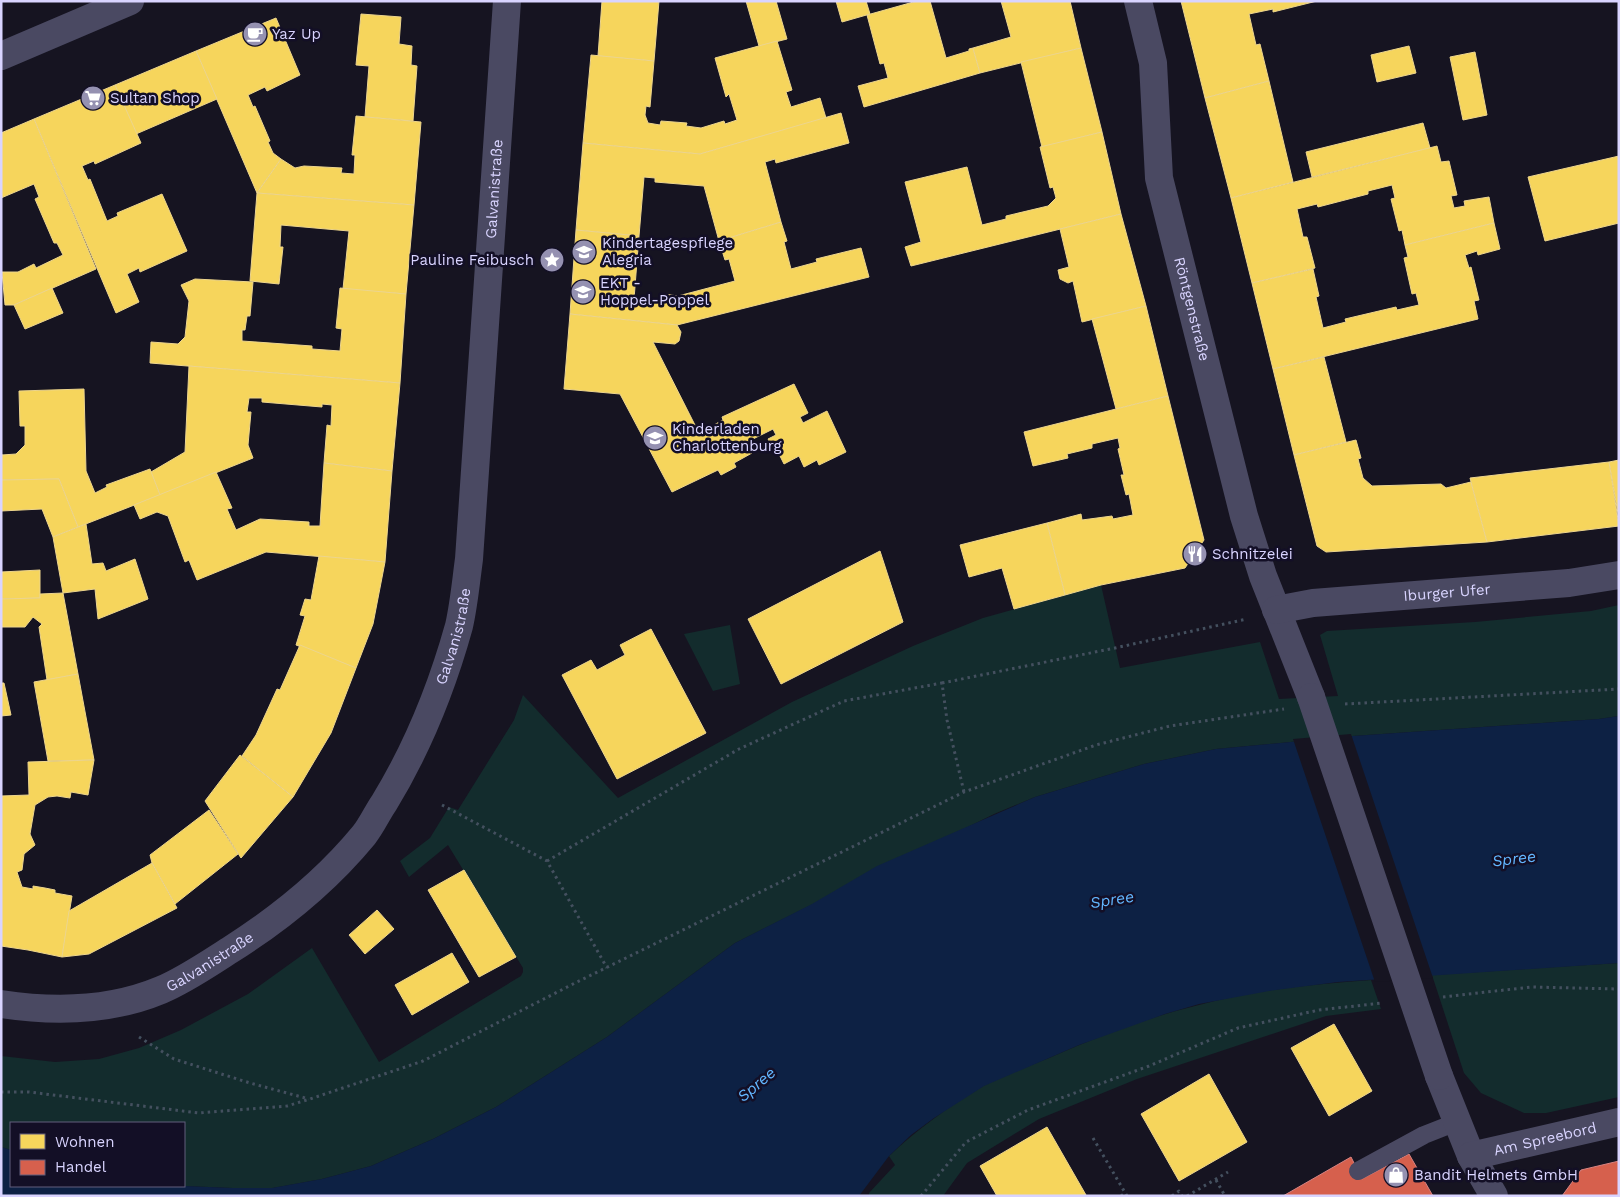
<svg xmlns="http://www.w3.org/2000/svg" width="1620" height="1197" viewBox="0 0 1620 1197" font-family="'Work Sans',sans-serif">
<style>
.green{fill:#132c2d}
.water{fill:#0d2144}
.pier{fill:#161421}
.homes{fill:#f6d55c;stroke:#edd58d}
.shops{fill:#d6604d;stroke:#d78382}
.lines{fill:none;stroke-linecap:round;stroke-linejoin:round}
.path{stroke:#44505f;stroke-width:3;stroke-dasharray:2.5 4;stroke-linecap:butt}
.lane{stroke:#4a4962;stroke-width:18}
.street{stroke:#4a4962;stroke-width:28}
.street-bridge{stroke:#4a4962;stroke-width:28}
.labels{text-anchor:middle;stroke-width:5;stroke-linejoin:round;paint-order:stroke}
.poi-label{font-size:15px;fill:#d9d4ff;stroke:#130f26;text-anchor:start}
.street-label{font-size:15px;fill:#d9d4ff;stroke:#130f26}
.water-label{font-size:16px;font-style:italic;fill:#62b6ff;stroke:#130f26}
</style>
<rect width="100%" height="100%" fill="#161421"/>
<g class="green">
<path d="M1101,585L1120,668L1260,642L1279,699L1338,696L1320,635L1327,631L1475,622L1591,611L1619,605V716L1599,719L1353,736L1216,749L1144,764L1035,797L994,814L735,943L607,1037L496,1107L433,1139L371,1166L322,1179L273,1188H232L184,1186V1123H11V1150L1,1147V1056L55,1062L99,1059L139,1048L181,1030L248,994L312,948L379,1062L521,976L523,972V968L448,845L409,877L400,861L430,838L449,807L458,810L514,720L523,695L618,798L792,702L913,646L983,618Z"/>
<path d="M730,625L740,684L713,691L684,634Z"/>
<path d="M1619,963V1097L1546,1113H1524L1481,1093L1464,1073L1432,975Z"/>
<path d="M1371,980L1381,1009L1326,1016L1137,1079L1039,1119L967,1163L943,1196H869V1193L895,1165L889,1156C918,1129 949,1106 983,1086C1003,1075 1027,1067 1049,1058C1097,1037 1148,1017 1199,1005C1254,990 1313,984 1371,980Z"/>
</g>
<path class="water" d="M1619,716V963L1338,982L1269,991L1199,1004L1165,1014L1079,1045L984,1086L934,1118L911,1135L889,1156L859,1196H1V1147L11,1150V1186H184L232,1188H272L322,1179L371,1166L433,1139L496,1107L607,1037L735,943L812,904L877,866L1035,797L1144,764L1216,749L1353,736L1599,719Z"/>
<path class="pier" d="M1351,734L1433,978L1375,982L1293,739Z"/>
<g class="homes">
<path d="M602,1H659L654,61L598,56Z"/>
<path d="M746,1H776L787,39L759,46Z"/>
<path d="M836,1H866L870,14L842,22Z"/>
<path d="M917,1H930L946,58L969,51V49L973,48L980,73L864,107L858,86L888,78L884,63L880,64L867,15Z"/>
<path d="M1001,1H1070L1081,48L980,73L973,48L1011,37Z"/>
<path d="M1181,1H1317L1273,12V9L1249,14L1256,45L1260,44L1269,81L1205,98Z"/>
<path d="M361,14L401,17L399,44L412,46L411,65L417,66L413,121L365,117L369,66L356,65Z"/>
<path d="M276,18L300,75L267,91L265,87L248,95L253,107L255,106L270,141L268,142L273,153L281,159L257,193L196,51Z"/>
<path d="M777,41L792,90L786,92L791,107L820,98L826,118L700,154L583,143L591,55L654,61L650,107L646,106L645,115L648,123L660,125L661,121L687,123L686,126L701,128L724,121L725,124L737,120L729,94L726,97L715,58Z"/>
<path d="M1409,46L1416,73L1377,82L1371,55Z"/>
<path d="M1081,48L1102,132L1042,147L1021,62Z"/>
<path d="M196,51L217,99L136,134L115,85Z"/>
<path d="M1475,52L1487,115L1463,120L1450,57Z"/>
<path d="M1269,81L1293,182L1231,198L1205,98Z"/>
<path d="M115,85L141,143L95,164L94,161L82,166L88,180L90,179L107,221L118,216L117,213L162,194L187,251L140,272L139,268L127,274L139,302L116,313L34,119Z"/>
<path d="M841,113L849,143L776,163L775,159L765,162L781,222L719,241L704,186L655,182V178L644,177L639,236L576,230L583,143L700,154Z"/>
<path d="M356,116L421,122L414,205L257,193L281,159L295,168L304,166L342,168L341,173L354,174L355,155H352Z"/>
<path d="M34,119L96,269L14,305H5L2,272H18L34,264L36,268L63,255L57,243H54L35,199L39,197L34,184L1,198V133Z"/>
<path d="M1423,123L1430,148L1312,177L1306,152Z"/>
<path d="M1102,132L1121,214L911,266L905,247L921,242L905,182L967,167L982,225L1006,219V216L1048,206L1056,198L1053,187L1050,188L1040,147Z"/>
<path d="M1437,146L1441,162L1449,161L1457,195L1451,196L1454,208L1465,206L1464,201L1489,197L1494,223L1405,245L1402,230L1399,231L1391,199L1395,198L1392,185L1368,191V194L1318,207L1317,204L1297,209L1303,237H1307L1315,268L1252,283L1231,198Z"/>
<path d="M1619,156V223L1545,241L1528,177Z"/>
<path d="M257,193L414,205L406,294L343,289L349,231L281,225L280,247H283L279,284L250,281Z"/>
<path d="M1121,214L1146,306L1082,322L1073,281L1068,283L1060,279L1058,270L1069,267L1060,229Z"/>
<path d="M781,222L787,241L784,242L791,269L817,262L816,259L861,248L869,277L677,325L570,314L576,230L639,236L634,299L664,302V294L678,296L735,281L729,259L725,260L719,241Z"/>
<path d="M1494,223L1500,249L1478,255L1477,251L1465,255L1469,268L1471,267L1479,300L1474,301L1478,319L1273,369L1252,283L1313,269L1319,296L1316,297L1323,328L1346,322L1345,319L1396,307L1397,310L1419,305L1416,293L1412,294L1404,258L1408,257L1405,245Z"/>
<path d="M195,279L253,282L250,316H247L245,330H242V341L312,346V349L340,351L342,329L336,328L340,288L406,294L400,383L150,363L151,342L178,344L185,337L189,301L181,285Z"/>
<path d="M52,288L63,313L25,329L14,305Z"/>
<path d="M1146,306L1168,396L1116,409L1092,319Z"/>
<path d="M570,314L677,325L681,332L679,341L675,344L653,342L699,433L723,420L722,417L794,384L808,413L800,417L803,423L827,411L846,452L819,465L817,460L804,467L799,456L784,464L775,446H772L768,439L776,435L773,429L747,442L752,453L734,463L736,467L721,475L718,470L672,492L620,394L564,389Z"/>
<path d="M1324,357L1346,442L1294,455L1273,369Z"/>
<path d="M189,366L400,383L392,471L324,463L327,425L331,426L332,405L322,404V407L262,402V398H249L247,412H251L248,445L253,458L160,495L151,472L185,452Z"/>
<path d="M84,389L86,471L95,493L107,487L106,485L150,469L160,495L78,527L59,479L1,480V452L2,455L16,454L25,445V426H20L19,391Z"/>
<path d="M1168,396L1204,540L1185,568L1101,585L1065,595L1047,523L1081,514L1082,520L1112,516L1113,519L1133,515L1129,494L1126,495L1121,475H1124L1118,449L1120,448L1118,438L1092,444V448L1067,454L1068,458L1033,466L1024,432Z"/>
<path d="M1356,440L1361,458L1358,459L1363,478L1372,486L1441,484L1446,488L1471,482L1487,542L1326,552L1317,546L1294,455Z"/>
<path d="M1619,460V519L1609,462Z"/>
<path d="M1609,462L1619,526L1487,542L1470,478Z"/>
<path d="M324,463L392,471L385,562L266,552L197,580L189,560L185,562L168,516L157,512L140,519L134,505L216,472L232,508L227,509L236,530L260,519L309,522V526H320Z"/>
<path d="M59,479L78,527L53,537L42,509L1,511V480Z"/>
<path d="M1047,523L1065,595L1014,609L1002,568L969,577L960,545Z"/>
<path d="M86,524L92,564L103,563L106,571L135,559L148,599L98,619L95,589L63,593L53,537Z"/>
<path d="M880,551L903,622L781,684L748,619Z"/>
<path d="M319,556L385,562L373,624L356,668L296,645L305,616L300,615L305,599L311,600Z"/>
<path d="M40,570V598L1,599V572Z"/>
<path d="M63,593L78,674L47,680L39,627L42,624L33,617L25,627H1V599L40,598V594Z"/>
<path d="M651,629L706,733L617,779L562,675L591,660L597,670L625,655L620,645Z"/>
<path d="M300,645L356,668L331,733L293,797L242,756L256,735L277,689L280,690Z"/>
<path d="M78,674L94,760L48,761L34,682Z"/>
<path d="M1,683H4L11,715L1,716Z"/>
<path d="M240,755L293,797L241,858L205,801Z"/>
<path d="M94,760L88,795L71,792L70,798L57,796L48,797L35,805L30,834L35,845L24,854L22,870L17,872L22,887L33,889V886L45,888L55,890V893L72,896L62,957L28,950L1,946V796L29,795L28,762Z"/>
<path d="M209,810L238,854L175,904L152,863L150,855Z"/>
<path d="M152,863L177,908L89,954L62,957L69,911Z"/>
<path d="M464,870L516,957L479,977L428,890Z"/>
<path d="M377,910L394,929L365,954L349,935Z"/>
<path d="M452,953L469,982L412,1015L395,985Z"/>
<path d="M1334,1024L1372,1091L1329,1116L1291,1048Z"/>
<path d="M1209,1074L1247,1142L1179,1181L1141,1114Z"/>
<path d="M1047,1127L1086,1195L997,1196L980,1166Z"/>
</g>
<g class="shops">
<path d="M1409,1154L1433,1196H1283L1351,1157L1362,1179Z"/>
<path d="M1619,1161V1196H1562L1581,1170Z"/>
</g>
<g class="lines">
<g class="path">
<path d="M942,683L1115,648L1247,619"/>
<path d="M1345,704L1619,689"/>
<path d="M442,805L547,861L607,968"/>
<path d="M547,861L739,749L844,701L942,683L947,720L964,792"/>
<path d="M1443,997L1531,987L1619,989"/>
<path d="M139,1037L174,1059L250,1083L309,1099"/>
<path d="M1,1092H29L199,1113L287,1106L310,1099L423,1061L575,983L964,792L1096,745L1170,726L1284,709"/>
<path d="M1093,1138L1127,1196"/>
<path d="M1216,1180L1225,1196"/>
<path d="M921,1196L966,1142L1028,1110L1149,1066L1238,1028L1319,1010L1382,1003"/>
<path d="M1121,1196L1125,1193"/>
<path d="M1172,1196L1179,1191L1182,1196"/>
<path d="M1187,1196L1228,1172"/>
</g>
<path class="lane" d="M1358,1171L1424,1135L1457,1122"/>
<g class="street">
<path id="s1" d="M1138,1L1153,63L1159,178L1244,516L1263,576L1311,697"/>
<path d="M1,56L130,1"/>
<path id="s2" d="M1276,610L1313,603L1569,583L1619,575"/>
<path id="s3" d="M1,1004C54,1012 111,1011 161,990C185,980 208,964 230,950C279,919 327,880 364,835C372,825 377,813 384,803C417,749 442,687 459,626C464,604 466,581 469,559L507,1"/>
<path d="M1439,1076L1471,1156L1494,1196"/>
<path id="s4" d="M1471,1156L1619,1122"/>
</g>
<path class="street-bridge" d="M1311,697L1439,1076"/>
</g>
<defs>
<symbol id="cafe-disc" viewBox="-11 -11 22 22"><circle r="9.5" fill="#9591b1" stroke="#130f26"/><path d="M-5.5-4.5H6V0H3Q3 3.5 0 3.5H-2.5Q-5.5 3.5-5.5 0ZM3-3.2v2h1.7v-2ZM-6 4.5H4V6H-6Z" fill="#fff"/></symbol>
<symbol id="supermarket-disc" viewBox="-11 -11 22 22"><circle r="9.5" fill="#9591b1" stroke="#130f26"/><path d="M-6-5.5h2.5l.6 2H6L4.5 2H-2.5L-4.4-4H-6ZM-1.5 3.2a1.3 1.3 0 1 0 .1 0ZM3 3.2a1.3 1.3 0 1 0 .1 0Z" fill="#fff"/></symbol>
<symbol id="school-disc" viewBox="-11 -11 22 22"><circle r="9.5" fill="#9591b1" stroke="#130f26"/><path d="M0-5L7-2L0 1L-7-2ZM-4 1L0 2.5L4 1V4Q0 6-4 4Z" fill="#fff"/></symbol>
<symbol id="sight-disc" viewBox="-11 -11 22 22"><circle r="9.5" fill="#9591b1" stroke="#130f26"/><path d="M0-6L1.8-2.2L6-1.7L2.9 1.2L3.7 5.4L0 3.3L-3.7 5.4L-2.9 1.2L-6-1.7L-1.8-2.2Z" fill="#fff"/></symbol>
<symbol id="restaurant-disc" viewBox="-11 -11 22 22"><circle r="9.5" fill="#9591b1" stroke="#130f26"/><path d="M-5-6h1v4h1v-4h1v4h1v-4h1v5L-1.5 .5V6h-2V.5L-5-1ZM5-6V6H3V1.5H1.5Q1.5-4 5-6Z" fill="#fff"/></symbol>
<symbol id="shop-disc" viewBox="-11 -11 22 22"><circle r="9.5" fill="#9591b1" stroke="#130f26"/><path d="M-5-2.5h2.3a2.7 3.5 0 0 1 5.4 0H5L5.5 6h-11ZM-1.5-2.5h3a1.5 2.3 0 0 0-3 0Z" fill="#fff"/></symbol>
</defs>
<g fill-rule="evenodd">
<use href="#cafe-disc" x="241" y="20" width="28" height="28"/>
<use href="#supermarket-disc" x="79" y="84" width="28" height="28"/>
<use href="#school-disc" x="570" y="238" width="28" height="28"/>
<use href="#sight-disc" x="538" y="246" width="28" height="28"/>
<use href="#school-disc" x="569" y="278" width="28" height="28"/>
<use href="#school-disc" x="641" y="424" width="28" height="28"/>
<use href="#restaurant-disc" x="1181" y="540" width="28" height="28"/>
<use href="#shop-disc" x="1382" y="1161" width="28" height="28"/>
</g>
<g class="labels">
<g class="poi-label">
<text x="272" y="39">Yaz Up</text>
<text x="110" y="103">Sultan Shop</text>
<text x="602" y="248">Kindertagespflege<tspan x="602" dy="17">Alegria</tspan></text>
<text x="534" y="265" text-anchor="end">Pauline Feibusch</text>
<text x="600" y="288">EKT -<tspan x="600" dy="17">Hoppel-Poppel</tspan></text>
<text x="672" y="434">Kinderladen<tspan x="672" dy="17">Charlottenburg</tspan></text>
<text x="1212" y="559">Schnitzelei</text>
<text x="1414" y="1180">Bandit Helmets GmbH</text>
</g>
<g class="street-label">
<text dy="5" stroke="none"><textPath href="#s3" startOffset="1089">Galvanistraße</textPath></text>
<text dy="5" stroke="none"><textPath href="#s1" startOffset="314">Röntgenstraße</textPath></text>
<text dy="5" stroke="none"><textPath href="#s2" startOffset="172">Iburger Ufer</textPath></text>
<text dy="5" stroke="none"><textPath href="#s3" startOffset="639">Galvanistraße</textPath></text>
<text dy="5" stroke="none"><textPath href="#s3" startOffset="219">Galvanistraße</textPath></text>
<text dy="5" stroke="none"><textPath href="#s4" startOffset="76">Am Spreebord</textPath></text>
</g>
<g class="water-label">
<text transform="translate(1514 858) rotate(-7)" y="6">Spree</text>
<text transform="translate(1112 899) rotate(-9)" y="6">Spree</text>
<text transform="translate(756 1084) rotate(-40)" y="6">Spree</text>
</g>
</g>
<rect width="1620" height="1197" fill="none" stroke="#d9d4ff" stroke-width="5"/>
<rect x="10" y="1122" width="175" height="65" fill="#130f26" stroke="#625e7d"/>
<rect x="20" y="1134" width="25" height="15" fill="#f6d55c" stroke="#625e7d"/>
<text x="55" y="1147" font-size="15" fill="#d9d4ff">Wohnen</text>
<rect x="20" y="1160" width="25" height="15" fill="#d6604d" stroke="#625e7d"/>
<text x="55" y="1172" font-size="15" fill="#d9d4ff">Handel</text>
</svg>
